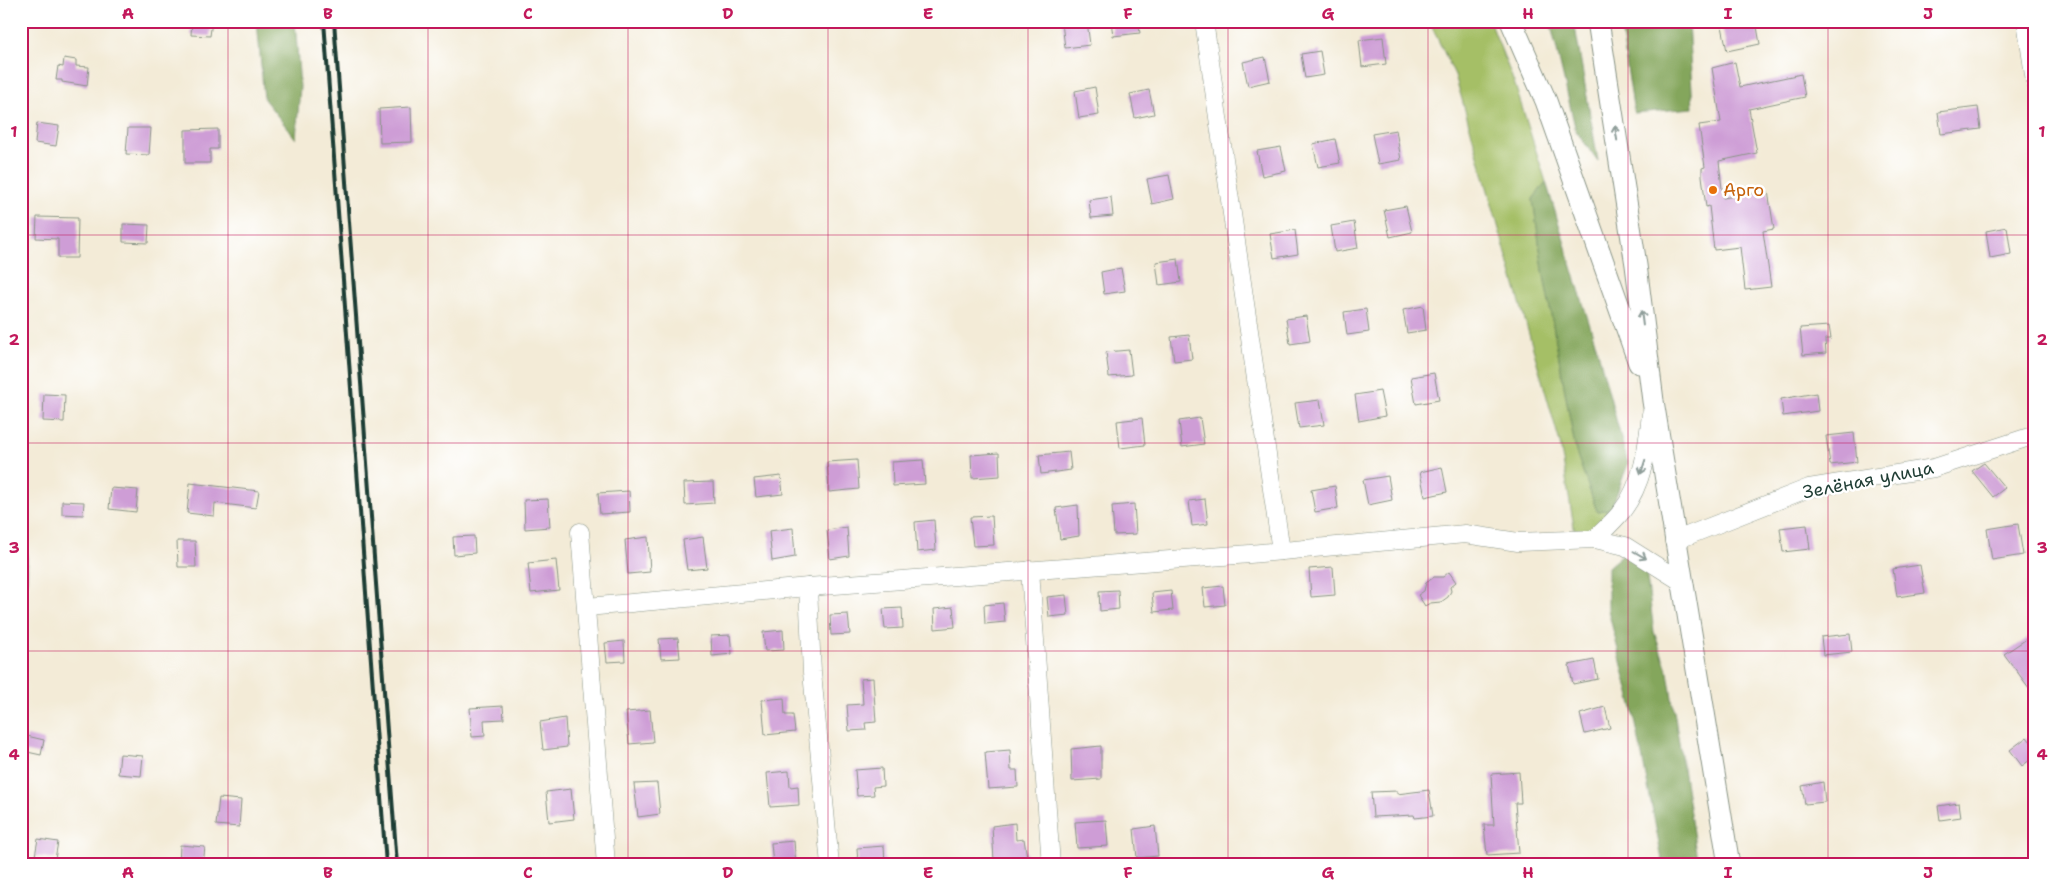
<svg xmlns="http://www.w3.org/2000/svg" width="2056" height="886" viewBox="0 0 2056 886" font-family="'Shantell Sans',sans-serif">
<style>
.green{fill:#a5bf66;stroke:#627e4d}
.forest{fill:#84a65b;stroke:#527248}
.building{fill:#ce9dd6}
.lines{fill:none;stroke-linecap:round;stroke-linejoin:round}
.minor-casing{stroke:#899486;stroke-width:19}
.major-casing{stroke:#899486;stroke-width:23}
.minor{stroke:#fff;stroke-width:18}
.major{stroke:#fff;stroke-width:21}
.rail{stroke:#1f3d34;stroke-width:4}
.oneway{stroke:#8f9e9a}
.grid{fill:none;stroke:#c2185b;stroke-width:1;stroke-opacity:0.55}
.food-dot{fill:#e8710a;stroke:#fff;stroke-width:2}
.labels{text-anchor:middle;stroke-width:5;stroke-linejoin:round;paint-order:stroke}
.food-label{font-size:18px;fill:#c56008;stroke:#fff;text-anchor:start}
.street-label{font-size:18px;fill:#1f3d34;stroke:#fff}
.neatline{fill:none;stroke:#c2185b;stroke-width:2}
.grid-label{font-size:16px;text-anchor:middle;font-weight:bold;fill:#c2185b}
</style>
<rect width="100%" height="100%" fill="#fff"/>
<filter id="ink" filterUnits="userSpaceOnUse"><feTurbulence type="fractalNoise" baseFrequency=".02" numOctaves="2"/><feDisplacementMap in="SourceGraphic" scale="10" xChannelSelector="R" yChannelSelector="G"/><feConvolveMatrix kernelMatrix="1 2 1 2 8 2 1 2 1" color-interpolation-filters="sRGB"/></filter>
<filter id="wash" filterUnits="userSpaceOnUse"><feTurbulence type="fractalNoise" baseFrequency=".0096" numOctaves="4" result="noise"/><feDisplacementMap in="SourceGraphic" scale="20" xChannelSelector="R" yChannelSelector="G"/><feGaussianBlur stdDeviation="1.12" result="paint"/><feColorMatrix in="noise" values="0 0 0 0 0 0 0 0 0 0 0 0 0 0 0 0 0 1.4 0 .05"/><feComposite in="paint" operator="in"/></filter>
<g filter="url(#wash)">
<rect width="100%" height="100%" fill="#f3ebd7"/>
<path class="green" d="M1429,21H1490L1515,85L1546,182L1533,199L1543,270L1576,452L1597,511L1611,509C1599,524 1596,530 1575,533L1560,443L1455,75Z"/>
<g class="forest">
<path d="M257,21H295L300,87L296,139L264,99Z"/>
<path d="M1550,21H1574L1598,161L1576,131Z"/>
<path d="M1620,21H1688L1693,108L1634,113Z"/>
<path d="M1546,182L1598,352L1628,464L1611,509L1597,511L1576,452L1543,270L1533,199Z"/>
<path d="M21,537C33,562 26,587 21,613Z"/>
<path d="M1623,554L1640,560L1646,570L1654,632L1668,672L1698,865H1663L1633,709L1608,610V567Z"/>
</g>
<g id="blocks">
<g class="building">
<path d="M192,21H212L210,36L191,35Z"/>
<path d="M1076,21H1087L1090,45L1065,48L1062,23Z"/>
<path d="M1111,21H1138L1140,33L1113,36Z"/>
<path d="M1721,21H1756L1760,44L1727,51Z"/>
<path d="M1383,37L1386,64L1362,67L1359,40Z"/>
<path d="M1320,51L1324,75L1305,78L1301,54Z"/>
<path d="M1265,57L1270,81L1248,86L1243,62Z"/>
<path d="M64,58L76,60V66L89,67L87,86L62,82V80H56L58,66L63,67Z"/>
<path d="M1735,62L1740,87L1801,74L1805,97L1749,109L1757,153L1719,161L1723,198L1768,191L1774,229L1763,231L1771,287L1745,290L1740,247L1714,250L1709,206L1706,207L1702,176V168L1705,167L1699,125L1721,122L1712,68Z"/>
<path d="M1095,87L1099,115L1079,118L1075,91Z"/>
<path d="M1149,90L1154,114L1135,118L1130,94Z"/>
<path d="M411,107L412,142L380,143L379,109Z"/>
<path d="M1978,107L1981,129L1941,134L1938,112Z"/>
<path d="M37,123L59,126L56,146L35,143Z"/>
<path d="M128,128H151L149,155L126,154Z"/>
<path d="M218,129V149H210V163H185V130Z"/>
<path d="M1396,130L1401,160L1378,164L1372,134Z"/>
<path d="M1335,139L1340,163L1318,167L1313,144Z"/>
<path d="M1281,147L1286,171L1262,176L1257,151Z"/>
<path d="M1169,175L1174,199L1152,204L1147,179Z"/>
<path d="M1111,197L1113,216L1091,218L1089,200Z"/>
<path d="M1406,206L1412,232L1390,237L1384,210Z"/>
<path d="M37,217L78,218L77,258H58V239L36,238Z"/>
<path d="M1354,222L1358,248L1335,252L1331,226Z"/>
<path d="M123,224L149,225L148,243L123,242Z"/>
<path d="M2007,227L2011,254L1990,258L1986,231Z"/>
<path d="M1295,230L1298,254L1274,258L1270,234Z"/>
<path d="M1178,259L1181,282L1159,285L1156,262Z"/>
<path d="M1121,268L1125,291L1104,294L1101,272Z"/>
<path d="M1423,306L1426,330L1407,333L1403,310Z"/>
<path d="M1366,309L1369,332L1347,335L1344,312Z"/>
<path d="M1306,316L1310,341L1290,344L1286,319Z"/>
<path d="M1829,326L1831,339H1825L1826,353L1803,355L1800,328Z"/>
<path d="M1189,335L1192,359L1174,361L1171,337Z"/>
<path d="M1129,350L1132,375L1109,377L1106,352Z"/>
<path d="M1434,373L1439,400L1416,404L1411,377Z"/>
<path d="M1380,391L1385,416L1359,421L1355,395Z"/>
<path d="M1816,393L1818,411L1783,416L1781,399Z"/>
<path d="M44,394L65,395L64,422L43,421Z"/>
<path d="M1320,400L1324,425L1299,428L1295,403Z"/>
<path d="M1142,418L1145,445L1120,448L1117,421Z"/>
<path d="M1200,418L1204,444L1182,447L1179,421Z"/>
<path d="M1854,433L1857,462L1830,465L1826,436Z"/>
<path d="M1069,452L1071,470L1041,474L1039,455Z"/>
<path d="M999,453L1000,476L972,478L971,455Z"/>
<path d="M857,460L859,489L829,492L827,462Z"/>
<path d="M923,460L925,484L893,486L892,462Z"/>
<path d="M1984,463L2005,488L1993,497L1972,471Z"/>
<path d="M1442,467L1447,492L1425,497L1420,472Z"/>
<path d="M781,476L783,494L756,497L754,479Z"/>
<path d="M1388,476L1392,500L1368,505L1363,480Z"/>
<path d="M713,482L714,503L685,505L684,483Z"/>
<path d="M190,483L259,491L256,508L215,503L214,516L187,513Z"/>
<path d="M1335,486L1338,508L1315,512L1311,490Z"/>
<path d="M111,488L138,490L136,512L109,509Z"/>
<path d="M629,491L630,512L600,514L598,493Z"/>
<path d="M548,499L550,527L525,529L524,500Z"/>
<path d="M1205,499L1208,524L1192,526L1189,501Z"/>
<path d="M62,501L84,502L83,515L62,514Z"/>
<path d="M1134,504L1136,534L1114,535L1112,506Z"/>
<path d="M1078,505L1079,536L1060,539L1056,508Z"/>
<path d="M992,516L994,545L973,546L970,517Z"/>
<path d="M934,520L936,550L917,552L915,522Z"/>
<path d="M2018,524L2023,555L1992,560L1987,529Z"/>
<path d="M1807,525L1810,549L1783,552L1780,528Z"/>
<path d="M847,527L849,556L830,559L827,530Z"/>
<path d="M793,528L795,557L772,561L769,531Z"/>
<path d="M474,536L475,553L454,555L453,537Z"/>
<path d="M648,537L650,572L628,574L625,540Z"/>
<path d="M703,537L707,568L687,570L683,540Z"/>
<path d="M177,541H195L196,567H178Z"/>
<path d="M556,560L559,590L531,593L528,563Z"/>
<path d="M1920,565L1925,593L1897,597L1893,569Z"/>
<path d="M1333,567L1335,595L1311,597L1309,569Z"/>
<path d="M1449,572L1456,582L1450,587L1451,591L1448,597L1441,602L1430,603L1425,606L1418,595L1424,591L1426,583L1434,577H1443Z"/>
<path d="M1223,586L1225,605L1205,607L1203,588Z"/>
<path d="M1118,590L1119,609L1100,611L1099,591Z"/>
<path d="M1171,591L1173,610L1154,612L1152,593Z"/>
<path d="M1066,595L1068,615L1049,617L1047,597Z"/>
<path d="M1003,603L1005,622L985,624L984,605Z"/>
<path d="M953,607L955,627L935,629L934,609Z"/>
<path d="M902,608L903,628L885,629L883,609Z"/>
<path d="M848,614L850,634L831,635L830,615Z"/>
<path d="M783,630L784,650L765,651L763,632Z"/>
<path d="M1850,634L1852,652L1823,655L1821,637Z"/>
<path d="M730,635L732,654L712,656L711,636Z"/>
<path d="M678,638L680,658L661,659L659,639Z"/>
<path d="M2028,638L2035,647V696L2004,654Z"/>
<path d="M624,641L625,661L607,662L605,643Z"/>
<path d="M1594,660L1598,679L1573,684L1569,665Z"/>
<path d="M873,678L876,722L865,723L866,730L849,731L847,705L863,704L861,679Z"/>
<path d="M784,698L785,715H793L795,732L765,735L762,700Z"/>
<path d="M503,706L504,719L484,720L485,736L472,737L470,708Z"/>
<path d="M1605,707L1610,728L1585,734L1580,714Z"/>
<path d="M650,710L653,742L629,744L626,712Z"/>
<path d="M565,718L567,747L543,750L540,722Z"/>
<path d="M27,736L44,740L41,755L23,751Z"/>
<path d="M2027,737L2035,747V756L2022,766L2010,750Z"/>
<path d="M1101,746V779L1072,781L1071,749Z"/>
<path d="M1010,750L1011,770H1017L1018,787L988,789L985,752Z"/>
<path d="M120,754L143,756L141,776L118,774Z"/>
<path d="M882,768L883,786L873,787L874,795L857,796L855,770Z"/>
<path d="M789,771L790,787L798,786L799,805L770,807L767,773Z"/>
<path d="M1519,772L1521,803H1515L1519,853L1487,855L1484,825H1494L1491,774Z"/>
<path d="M1823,782L1825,802L1805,804L1802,786Z"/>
<path d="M657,783L660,814L638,817L634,784Z"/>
<path d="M571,789L574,819L549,822L546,792Z"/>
<path d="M1429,790L1433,816L1415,818L1414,815L1373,817L1371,792L1397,791V794Z"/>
<path d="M219,798L241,800L239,827L216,825Z"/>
<path d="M1959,803L1961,817L1940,820L1938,806Z"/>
<path d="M1106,820L1108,846L1077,848L1075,822Z"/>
<path d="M1015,823L1016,840L1024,839L1027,858L994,861L992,826Z"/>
<path d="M1155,826L1158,856L1137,858L1134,829Z"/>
<path d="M38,839L58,842L55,859L35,856Z"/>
<path d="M794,841L796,865H773L771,843Z"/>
<path d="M180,845L205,847L203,865H179Z"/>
<path d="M884,846L885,865H858L857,848Z"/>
</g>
</g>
</g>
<g filter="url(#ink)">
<use href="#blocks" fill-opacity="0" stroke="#899486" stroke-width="1"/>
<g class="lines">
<defs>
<g id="minor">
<path d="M1204,21L1281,551"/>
<path d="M2026,21L2035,82"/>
<path d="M580,532L606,865"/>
<path d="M1595,539C1604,530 1614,521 1622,511C1644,482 1647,448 1651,414"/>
<path d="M1674,541L1809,488L1934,468L2035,435"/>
<path d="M1030,570L1051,865"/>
<path d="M808,587L812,672L830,865"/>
<path d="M587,607L808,587L1250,554L1465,534L1518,542L1595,539L1625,546L1682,582"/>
</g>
<g id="major">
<path d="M1511,21L1546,101L1639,363"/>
<path d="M1598,21L1636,265L1653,401L1729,865"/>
</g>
</defs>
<use href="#minor" class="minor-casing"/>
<use href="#major" class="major-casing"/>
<use href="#minor" class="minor"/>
<use href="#major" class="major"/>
<g class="rail">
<path d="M324,21L386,865"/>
<path d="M334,21L397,865"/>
</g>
</g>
<defs><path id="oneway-shaft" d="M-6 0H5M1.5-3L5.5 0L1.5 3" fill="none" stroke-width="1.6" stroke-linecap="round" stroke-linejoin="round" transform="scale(1.25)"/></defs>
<g class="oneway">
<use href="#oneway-shaft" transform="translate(1616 133) rotate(-99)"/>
<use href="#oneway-shaft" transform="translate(1642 318) rotate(-97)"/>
<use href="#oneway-shaft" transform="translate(1643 467) rotate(108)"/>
<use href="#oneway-shaft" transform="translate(1640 555) rotate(30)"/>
</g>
</g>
<path class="grid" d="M228,21V865M428,21V865M628,21V865M828,21V865M1028,21V865M1228,21V865M1428,21V865M1628,21V865M1828,21V865M21,235H2035M21,443H2035M21,651H2035"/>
<circle class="food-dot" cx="1713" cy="190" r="5"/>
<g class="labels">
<g class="food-label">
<text x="1723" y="196">Арго</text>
</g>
<g class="street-label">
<text transform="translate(1868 480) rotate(-11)" y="6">Зелёная улица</text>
</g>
</g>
<rect width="2056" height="886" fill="none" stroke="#fff" stroke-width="55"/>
<rect x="28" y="28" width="2000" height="830" class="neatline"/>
<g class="grid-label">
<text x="128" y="19">A</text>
<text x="328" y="19">B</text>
<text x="528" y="19">C</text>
<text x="728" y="19">D</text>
<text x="928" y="19">E</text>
<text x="1128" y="19">F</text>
<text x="1328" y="19">G</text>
<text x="1528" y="19">H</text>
<text x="1728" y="19">I</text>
<text x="1928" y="19">J</text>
<text x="14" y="137">1</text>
<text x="2042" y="137">1</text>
<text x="14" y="345">2</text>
<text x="2042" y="345">2</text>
<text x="14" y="553">3</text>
<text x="2042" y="553">3</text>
<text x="14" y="760">4</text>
<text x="2042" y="760">4</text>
<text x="128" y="878">A</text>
<text x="328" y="878">B</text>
<text x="528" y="878">C</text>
<text x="728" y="878">D</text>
<text x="928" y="878">E</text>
<text x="1128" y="878">F</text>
<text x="1328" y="878">G</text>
<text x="1528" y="878">H</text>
<text x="1728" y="878">I</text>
<text x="1928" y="878">J</text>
</g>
</svg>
